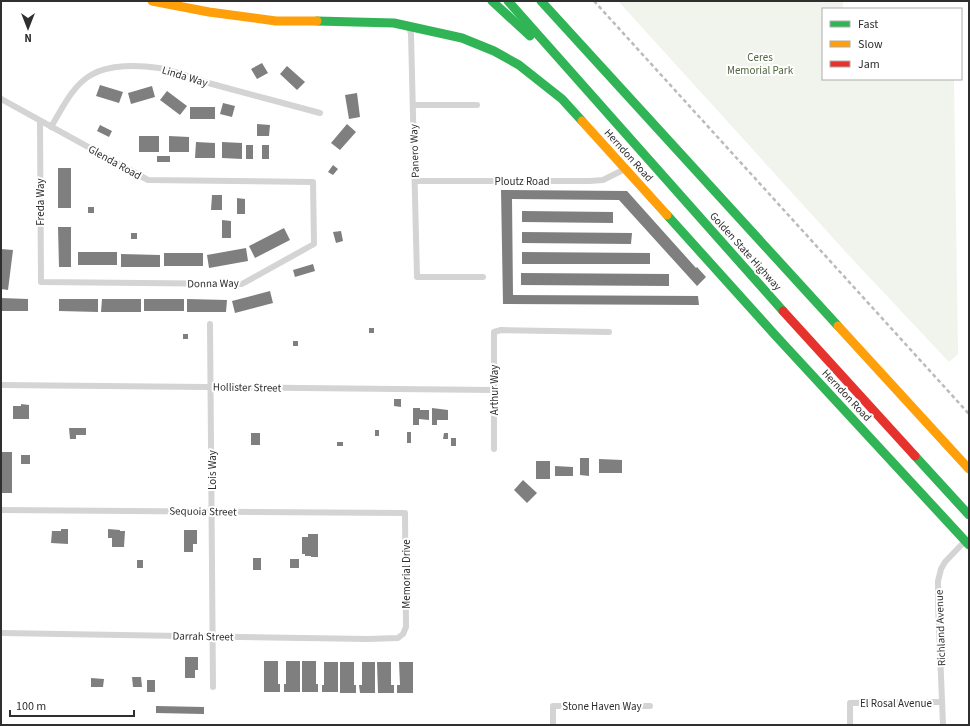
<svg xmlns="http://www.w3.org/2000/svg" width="970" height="726" viewBox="0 0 970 726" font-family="'Source Sans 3',sans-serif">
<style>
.green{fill:#f1f4ed}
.building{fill:#7f7f7f}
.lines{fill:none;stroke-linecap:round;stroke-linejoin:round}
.street{stroke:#d4d4d4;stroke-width:6}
.fast{stroke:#30b455;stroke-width:9}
.slow{stroke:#ff9f0a;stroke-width:9}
.jam{stroke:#e5322d;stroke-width:9}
.rail{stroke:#bbb;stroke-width:2.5;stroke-dasharray:4 3;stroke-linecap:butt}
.labels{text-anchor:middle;stroke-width:4;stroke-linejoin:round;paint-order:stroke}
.park-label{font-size:11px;fill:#516642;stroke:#fff}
.street-label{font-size:11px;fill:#2f2f2f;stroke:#fff}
</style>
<rect width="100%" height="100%" fill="#fff"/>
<path class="green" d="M618,1H843V9H823V79H954L958,354L949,362L854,261Z"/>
<g class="building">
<path d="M262,63L268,73L257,79L251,69Z"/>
<path d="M287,66L305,82L297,90L280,74Z"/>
<path d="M100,85L123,92L119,103L96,96Z"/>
<path d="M152,86L155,97L131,104L128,93Z"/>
<path d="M167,91L187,106L180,115L160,100Z"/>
<path d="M357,93L360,117L349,119L345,95Z"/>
<path d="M223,103L235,106L232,117L220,114Z"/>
<rect x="190" y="107" width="25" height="12"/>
<path d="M257,124L270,125L269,136H257Z"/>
<path d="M347,124L356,132L340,150L331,143Z"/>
<path d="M100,125L112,131L109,137L97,131Z"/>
<rect x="139" y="136" width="20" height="16"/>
<path d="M169,136L189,137V152H169Z"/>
<path d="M196,142L215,143V158H195Z"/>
<path d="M222,142L242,143V159L222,158Z"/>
<rect x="246" y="145" width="7" height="14"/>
<rect x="262" y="145" width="7" height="14"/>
<rect x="157" y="156" width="13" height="6"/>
<path d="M333,165L338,169L333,175L328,172Z"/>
<rect x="58" y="168" width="13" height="40"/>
<path d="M501,190L627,191L696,268L697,267L706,277L697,286L619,200L512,199L513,295L698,296L699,305L503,304Z"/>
<path d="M212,195H222V210H211Z"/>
<path d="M237,198L245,199V214H237Z"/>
<rect x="88" y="207" width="6" height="6"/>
<path d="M522,211L613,212V223L522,222Z"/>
<path d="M222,220L231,221V238H222Z"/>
<path d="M58,227H71V267H59Z"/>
<path d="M284,228L290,240L255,258L249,246Z"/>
<path d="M341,231L343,241L336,243L333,232Z"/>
<path d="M522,232L632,233L631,244L522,243Z"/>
<rect x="131" y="233" width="6" height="6"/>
<path d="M246,248L248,261L209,268L207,255Z"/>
<path d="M1,249L13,250L8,290L1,289Z"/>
<rect x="78" y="252" width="39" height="13"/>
<path d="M522,252L650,253V264H522Z"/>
<rect x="164" y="253" width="39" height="13"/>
<path d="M121,254L160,255V267H121Z"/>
<path d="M313,264L315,271L295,277L293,270Z"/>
<path d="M521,273L669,274V286L521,285Z"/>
<path d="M270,291L273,303L235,313L232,301Z"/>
<path d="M1,298L28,299V311H1Z"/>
<path d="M59,299H98V312L59,311Z"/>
<path d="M102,299H141V312H101Z"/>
<rect x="144" y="299" width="40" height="12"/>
<path d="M187,299L227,300L226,312H187Z"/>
<rect x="369" y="328" width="5" height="5"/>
<rect x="183" y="334" width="5" height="5"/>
<rect x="293" y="341" width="5" height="5"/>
<path d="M394,399H401V407L394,406Z"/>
<path d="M21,404L29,405V419H13V406H21Z"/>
<path d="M413,408H420V410H429V420L419,419V425H413Z"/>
<path d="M432,408L448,410V420H437V425H432Z"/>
<path d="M69,428H86V435H76V439H70Z"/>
<rect x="375" y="430" width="4" height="6"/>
<rect x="407" y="432" width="4" height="11"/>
<rect x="251" y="433" width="9" height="12"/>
<path d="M444,433H448V439H443Z"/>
<rect x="451" y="438" width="5" height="8"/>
<rect x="337" y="442" width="6" height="4"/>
<rect x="1" y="452" width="11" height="41"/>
<rect x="21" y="455" width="9" height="9"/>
<path d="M580,458H589V476L580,475Z"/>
<path d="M599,459L622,460V473H599Z"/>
<rect x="536" y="461" width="14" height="18"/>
<path d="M555,466L573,467V476H555Z"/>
<path d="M523,480L537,493L527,503L514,490Z"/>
<path d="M61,529H68V544L51,543L52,531H61Z"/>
<path d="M108,529L120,530V531H125L124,547H112V538H108Z"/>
<path d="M184,530H197V544H193V552H184Z"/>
<path d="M308,534H318V557H311V556H305V554H302V537H308Z"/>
<rect x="253" y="558" width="8" height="12"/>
<rect x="290" y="559" width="9" height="9"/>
<rect x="137" y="560" width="6" height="8"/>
<path d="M185,657H198V670H195V678H185Z"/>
<path d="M264,661H278V684H280V692H264Z"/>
<path d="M286,661H300V692H284V684H286Z"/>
<path d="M302,661H316V684H318V692H302Z"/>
<path d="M324,662H338V692H322V685H324Z"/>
<path d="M340,662H354V685H356V693H340Z"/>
<path d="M362,662H375V693H360L359,685H362Z"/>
<path d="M377,662H391V685H394V693H378Z"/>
<path d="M399,662H413V693H397V685H400Z"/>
<path d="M132,677H141L142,687H133Z"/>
<path d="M91,678L104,679L103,687H91Z"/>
<rect x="147" y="680" width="8" height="12"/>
<path d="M156,706L204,707V714L156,713Z"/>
</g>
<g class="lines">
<g class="street">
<path d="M409,26L411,34L417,277H483"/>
<path d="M1,99L148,180L313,182L314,244L242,284L41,282L40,121"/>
<path d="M413,105H477"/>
<path d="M51,127C62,109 72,86 91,75C109,64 139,65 159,68C177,71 194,79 212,84C248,94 284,103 320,113"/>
<path d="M415,181H590L603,180L625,169"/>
<path d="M210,324L213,687"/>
<path d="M1,385L493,390"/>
<path d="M494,449V332L501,330L609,332"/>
<path d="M1,510L405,513L406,627L403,634L398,638L368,639L1,633"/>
<path d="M553,725V706H650"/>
<path d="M850,725V703L942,702"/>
<path d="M943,725L938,603V581L941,569L945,562L965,541"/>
</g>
<g class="fast">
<path d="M492,1L530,36"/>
<path d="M508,1L783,311"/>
<path d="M541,1L838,326"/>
<path d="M317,21L394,23L462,38L494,51L519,65L562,99L582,121"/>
<path d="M667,215L775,335L969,545"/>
<path d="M915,456L969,515"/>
</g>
<g class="slow">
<path d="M152,1L209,12L276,21H317"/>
<path d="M582,121L667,215"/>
<path d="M838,326L969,469"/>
</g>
<path class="jam" d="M783,311L915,456"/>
<path class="rail" d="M594,1L969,414"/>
</g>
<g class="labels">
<g class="park-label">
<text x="760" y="61">Ceres<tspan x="760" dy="13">Memorial Park</tspan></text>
</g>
<g class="street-label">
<text transform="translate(185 76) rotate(17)" y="4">Linda Way</text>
<text transform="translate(414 151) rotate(-92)" y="4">Panero Way</text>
<text transform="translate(629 155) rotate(48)" y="4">Herndon Road</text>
<text transform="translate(115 162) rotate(29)" y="4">Glenda Road</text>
<text x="522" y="185">Ploutz Road</text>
<text transform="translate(40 202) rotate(-90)" y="4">Freda Way</text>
<text transform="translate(746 251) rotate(48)" y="4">Golden State Highway</text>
<text transform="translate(213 283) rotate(-1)" y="4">Donna Way</text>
<text transform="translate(247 387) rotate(1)" y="4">Hollister Street</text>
<text transform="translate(494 390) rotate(-90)" y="4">Arthur Way</text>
<text transform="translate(847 395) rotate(47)" y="4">Herndon Road</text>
<text transform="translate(212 470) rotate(-90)" y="4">Lois Way</text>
<text transform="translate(203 511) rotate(1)" y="4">Sequoia Street</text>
<text transform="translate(406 574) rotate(-90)" y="4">Memorial Drive</text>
<text transform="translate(940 628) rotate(-92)" y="4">Richland Avenue</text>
<text transform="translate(203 636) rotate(1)" y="4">Darrah Street</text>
<text x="896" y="707">El Rosal Avenue</text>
<text x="602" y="710">Stone Haven Way</text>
</g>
</g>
<rect width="970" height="726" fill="none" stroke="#2f2f2f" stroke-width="4"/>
<rect x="822" y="8" width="140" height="72" fill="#ffffff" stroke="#acacac"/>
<rect x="830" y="21" width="20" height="6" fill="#30b455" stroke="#acacac"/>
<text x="858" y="28" font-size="12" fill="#2f2f2f">Fast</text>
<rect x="830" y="41" width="20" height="6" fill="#ff9f0a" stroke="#acacac"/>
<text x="858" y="48" font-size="12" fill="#2f2f2f">Slow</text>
<rect x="830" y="61" width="20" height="6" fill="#e5322d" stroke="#acacac"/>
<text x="858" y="68" font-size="12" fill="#2f2f2f">Jam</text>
<g transform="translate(28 28) rotate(180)" stroke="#ffffff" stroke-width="3" paint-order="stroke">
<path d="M0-3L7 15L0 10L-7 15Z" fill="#2f2f2f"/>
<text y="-6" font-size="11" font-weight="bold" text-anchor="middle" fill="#2f2f2f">N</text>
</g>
<path d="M10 710v6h124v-6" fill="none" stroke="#2f2f2f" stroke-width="2"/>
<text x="16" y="710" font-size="12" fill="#2f2f2f" stroke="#ffffff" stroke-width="3" paint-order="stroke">100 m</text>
</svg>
